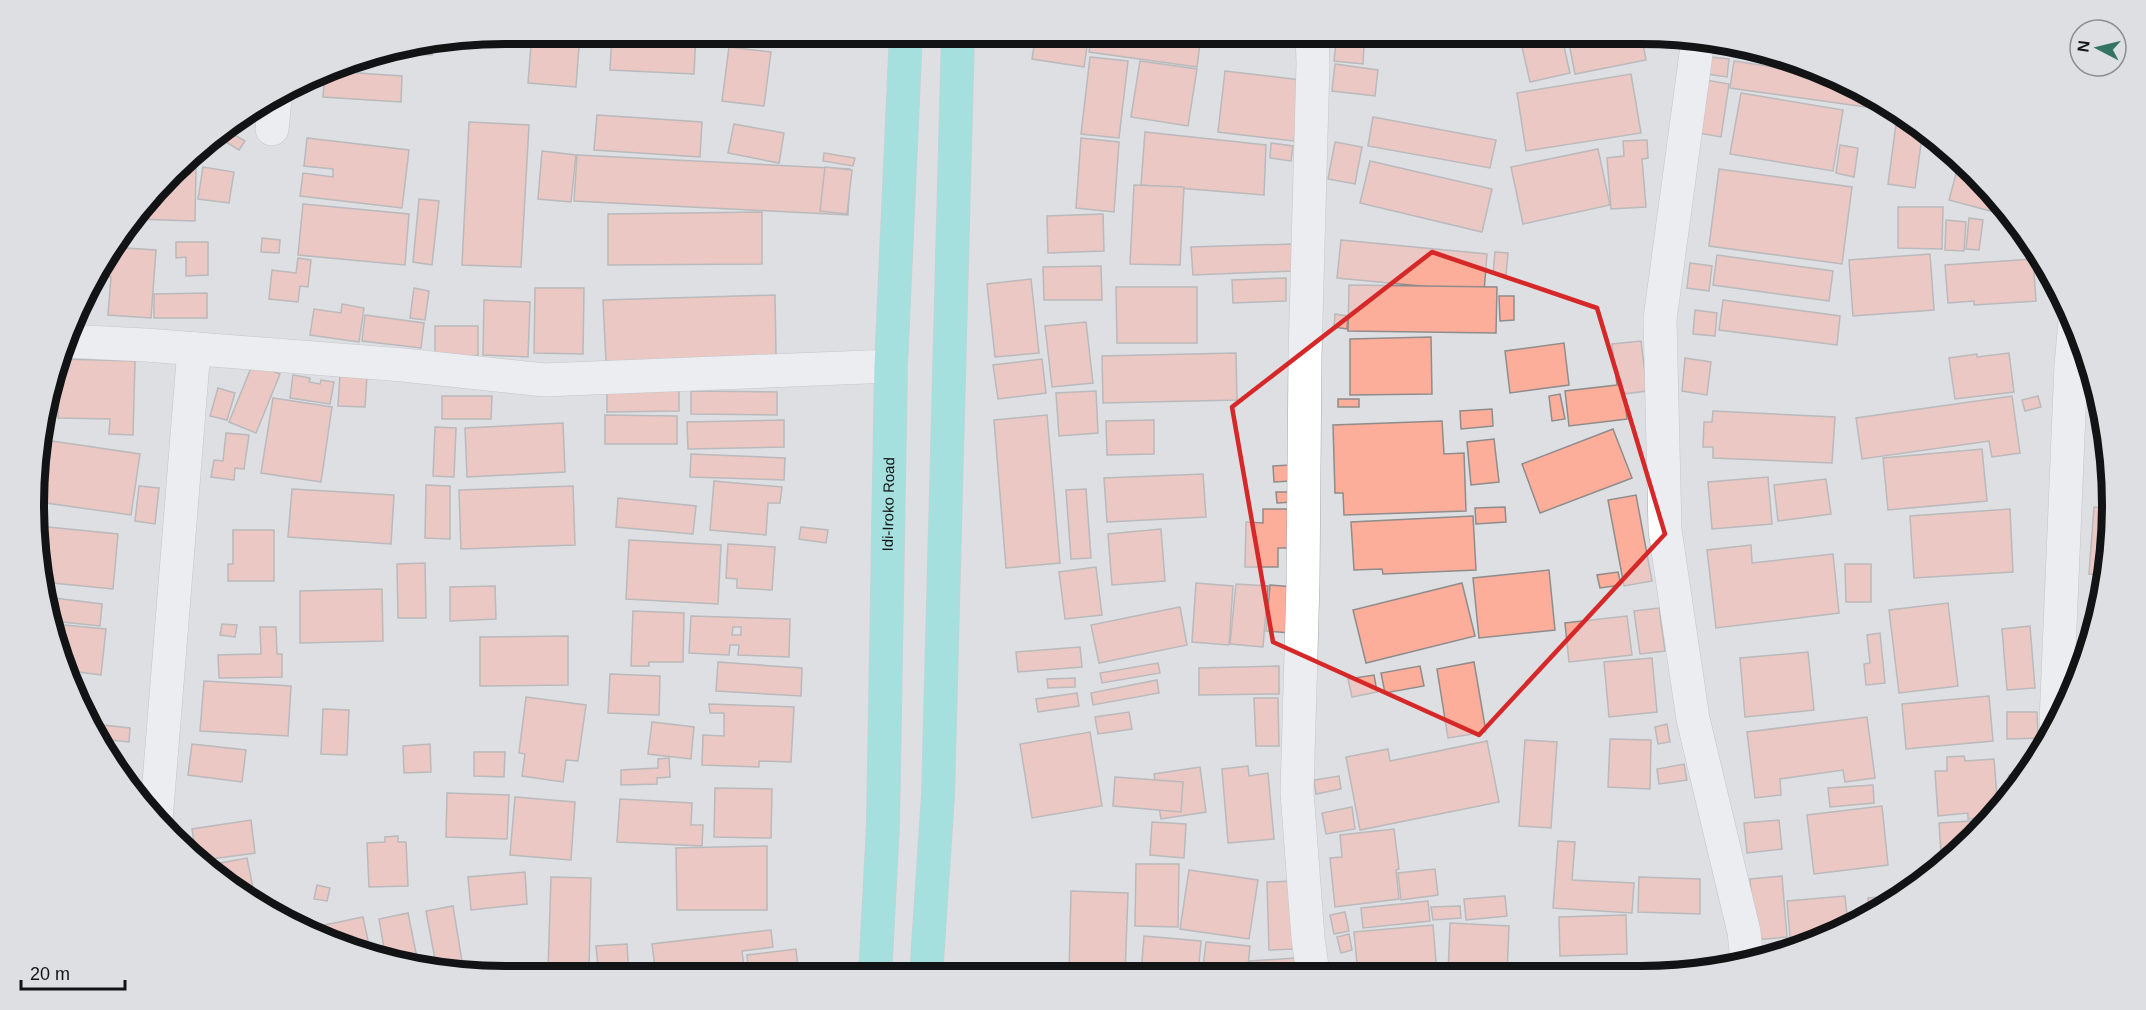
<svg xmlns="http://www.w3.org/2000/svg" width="2146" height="1010" viewBox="0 0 2146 1010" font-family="Arial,sans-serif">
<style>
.building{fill:#fcae9b;stroke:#908c8b;stroke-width:1.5;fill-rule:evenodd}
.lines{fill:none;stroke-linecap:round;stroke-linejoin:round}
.minor-casing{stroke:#a5a7ab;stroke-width:34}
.highway-casing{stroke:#bdbdbd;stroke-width:34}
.minor{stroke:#fff;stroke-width:33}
.highway{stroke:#63e1d7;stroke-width:33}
.marked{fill:none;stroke:#d62828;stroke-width:4.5;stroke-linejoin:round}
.labels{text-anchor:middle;stroke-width:5;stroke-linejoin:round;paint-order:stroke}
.street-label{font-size:15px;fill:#121314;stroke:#dddfe3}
.rim{fill:none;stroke:#121314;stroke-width:8}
</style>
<rect width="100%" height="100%" fill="#dddfe3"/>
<g class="building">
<path d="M532,33H580L576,87L528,83Z"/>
<path d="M612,33H696L694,74L610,70Z"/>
<path d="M808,33H830L827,45L807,40Z"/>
<path d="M1036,33H1089L1084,67L1032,59Z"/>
<path d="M1092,33H1119L1200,44L1197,67L1089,52Z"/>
<path d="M1545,33H1561L1570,73L1530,82L1520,38Z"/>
<path d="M1567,33H1641L1646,60L1575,74Z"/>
<path d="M1336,42L1364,45L1363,64L1334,61Z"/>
<path d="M432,45V55L414,54L415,48Z"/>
<path d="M729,47L771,52L764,106L722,101Z"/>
<path d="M408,49V57L376,54Z"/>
<path d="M1090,57L1128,61L1119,138L1081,134Z"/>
<path d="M1710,57L1729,59L1727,77L1707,74Z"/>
<path d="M1140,61L1197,69L1188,126L1131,117Z"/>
<path d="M1734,61L1834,76L1875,97L1873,108L1730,88Z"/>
<path d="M1335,64L1378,70L1375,96L1332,91Z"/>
<path d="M329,71L402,76L401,102L323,97L325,73Z"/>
<path d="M1225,71L1301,80L1294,141L1218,132Z"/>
<path d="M1631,74L1641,133L1526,151L1517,93Z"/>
<path d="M1706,80L1729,84L1721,137L1698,133Z"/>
<path d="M1741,93L1843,110L1833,171L1730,154Z"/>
<path d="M1898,110L1923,129L1915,188L1888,184Z"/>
<path d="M597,115L702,122L700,157L594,150Z"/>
<path d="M1373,117L1496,140L1490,168L1368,146Z"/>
<path d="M469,122L529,125L521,267L462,265Z"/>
<path d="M734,124L784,133L779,163L728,153Z"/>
<path d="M1145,132L1266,145L1264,195L1141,185Z"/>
<path d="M231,133L245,141L239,150L226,142Z"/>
<path d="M307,138L409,150L402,208L300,196L303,173L333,177V169L304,166Z"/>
<path d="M1081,138L1119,142L1114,212L1076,208Z"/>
<path d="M1647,140L1648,158L1642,159L1646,207L1611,209L1607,158L1624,156L1623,141Z"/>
<path d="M1335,142L1362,147L1355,184L1328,179Z"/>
<path d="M1271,143L1293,146L1291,161L1270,158Z"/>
<path d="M1840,145L1858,148L1854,177L1836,173Z"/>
<path d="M1598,149L1610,205L1523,224L1511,167Z"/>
<path d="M542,151L576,155L571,202L538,199Z"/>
<path d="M824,153L855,158L853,166L823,161Z"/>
<path d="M577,155L850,169L848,215L574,201Z"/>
<path d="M1960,159L1975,171L2010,214L2009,216L1949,200Z"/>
<path d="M1370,161L1492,189L1482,232L1360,203Z"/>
<path d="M203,167L234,172L229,203L198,199Z"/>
<path d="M825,167L852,170L847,214L820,211Z"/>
<path d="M182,168L196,169L195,221L135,219Z"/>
<path d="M1719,169L1852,187L1842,264L1709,246Z"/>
<path d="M1134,185L1184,187L1180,265L1130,264Z"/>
<path d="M419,199L439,201L432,265L413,262Z"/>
<path d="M303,204L409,214L405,265L298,255Z"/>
<path d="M1898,207H1943L1942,249L1898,248Z"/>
<path d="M762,212V264L608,265V214Z"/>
<path d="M1103,214L1104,251L1048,253L1047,216Z"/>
<path d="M1969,218L1983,220L1979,250L1966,249Z"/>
<path d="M1946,220L1966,222L1964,251L1945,250Z"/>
<path d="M262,238L280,240L279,253L261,252Z"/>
<path d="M1341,240L1487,254L1484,292L1337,278Z"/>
<path d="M176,242H208V275L186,276V257L176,258Z"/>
<path d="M1292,244L1293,271L1193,275L1191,247Z"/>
<path d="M110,247L156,250L151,318L108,315L111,277L95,276Z"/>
<path d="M1495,252L1508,253L1506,275L1493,274Z"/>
<path d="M1930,254L1934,310L1853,316L1849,260Z"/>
<path d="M1717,255L1833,271L1829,301L1713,285Z"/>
<path d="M298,258L311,260L308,287L300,286L298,302L269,299L272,270L296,273Z"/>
<path d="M2033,259L2036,301L1974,305V301L1948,303L1945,265Z"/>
<path d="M1690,263L1712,266L1709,291L1687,288Z"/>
<path d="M1101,266L1102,300H1044L1043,267Z"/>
<path d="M1286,278V301L1233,303L1232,280Z"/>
<path d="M1031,279L1039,353L995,357L987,284Z"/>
<path d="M1349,285L1497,287L1496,333L1348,331Z"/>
<path d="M1116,287H1197V343H1117Z"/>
<path d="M414,288L429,291L425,320L410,318Z"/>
<path d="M535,288H584L583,354L534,353Z"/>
<path d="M207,293V318H154V294Z"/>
<path d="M775,295L776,356L606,362L603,300Z"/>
<path d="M1499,296H1514V320L1500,321Z"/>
<path d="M484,300L530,302L528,357L483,355Z"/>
<path d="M1723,300L1840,316L1837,345L1719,330Z"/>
<path d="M342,304L364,308L359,342L310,335L314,309L341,313Z"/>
<path d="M1695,310L1717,313L1715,336L1693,334Z"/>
<path d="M1335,314L1348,316L1347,329L1334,327Z"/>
<path d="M365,315L424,323L421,348L362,341Z"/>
<path d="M1086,322L1093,383L1052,387L1045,326Z"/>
<rect x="435" y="326" width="43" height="30"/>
<path d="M1431,337L1432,394L1350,395V339Z"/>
<path d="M1641,341L1647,391L1624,394L1627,419L1569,426L1565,391L1617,385L1612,344Z"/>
<path d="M1564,343L1569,385L1510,393L1505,351Z"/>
<path d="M1236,353L1237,400L1103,403L1102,356Z"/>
<path d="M2009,353L2014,392L1955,399L1949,358L1977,354V357Z"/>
<path d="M1685,358L1711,362L1707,395L1682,391Z"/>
<path d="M59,359L135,361L133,435L109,434L110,419L58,418Z"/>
<path d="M1042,359L1046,393L998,399L993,365Z"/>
<path d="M253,363L280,374L256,433L229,422Z"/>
<path d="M340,374L367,376L365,407L338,406Z"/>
<path d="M293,375L310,378L309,382L320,384L321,380L334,382L330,404L290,398Z"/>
<path d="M218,388L235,393L227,420L210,416Z"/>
<path d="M607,390H679V411L607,412Z"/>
<path d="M691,391L777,392V415L691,414Z"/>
<path d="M1096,391L1098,433L1059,436L1056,393Z"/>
<path d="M1560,394L1565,419L1552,421L1549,396Z"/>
<path d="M442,396H492L491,419H442Z"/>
<path d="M2012,396L2020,453L1992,457L1989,441L1862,459L1856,418Z"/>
<path d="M2038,396L2041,407L2025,411L2022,400Z"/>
<path d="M273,398L332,407L321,482L261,473Z"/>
<rect x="1338" y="399" width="21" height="8"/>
<path d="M1492,409L1493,426L1461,429L1460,411Z"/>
<path d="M1713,411L1835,417L1832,463L1713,458V447H1703L1704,422H1712Z"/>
<path d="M605,415L677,416V444H605Z"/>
<path d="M1047,415L1060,563L1006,568L994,420Z"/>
<path d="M784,420V447L688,449L687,422Z"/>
<path d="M1154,420V454L1107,455L1106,421Z"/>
<path d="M1442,421L1444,454L1464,453L1466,511L1344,515L1343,493H1335L1333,425Z"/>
<path d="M563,423L565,472L467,477L465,428Z"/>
<path d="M435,427L456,428L454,477L433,476Z"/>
<path d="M1613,429L1632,478L1540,513L1522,464Z"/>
<path d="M226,433L249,435L244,469L235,468L234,480L211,477L214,460L223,461Z"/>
<path d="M1494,439L1499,482L1471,485L1467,442Z"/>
<path d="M45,440L140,454L131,515L39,502L40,477Z"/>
<path d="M1982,449L1987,501L1888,510L1883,458Z"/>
<path d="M691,454L785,458L784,480L690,477Z"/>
<path d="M2109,464L2113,505V506L2104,505Z"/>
<path d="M1290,465L1291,481L1274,482L1273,466Z"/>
<path d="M1203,474L1206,517L1107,522L1104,478Z"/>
<path d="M1768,477L1772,524L1712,529L1708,482Z"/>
<path d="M1826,479L1831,514L1778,521L1774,485Z"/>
<path d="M714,481L782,487L780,503H768L766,535L710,530Z"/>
<path d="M426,485L450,486V539L425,538Z"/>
<path d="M139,486L159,488L155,524L135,521Z"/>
<path d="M573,486L575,545L461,549L459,490Z"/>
<path d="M292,489L394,495L391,544L288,537Z"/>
<path d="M1086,489L1091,558L1071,559L1066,490Z"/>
<path d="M1276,492H1293V502L1277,503Z"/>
<path d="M1636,495L1652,581L1624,586L1608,500Z"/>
<path d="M618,498L696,506L693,534L616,527Z"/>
<path d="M1505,507L1506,522L1476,524L1475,508Z"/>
<path d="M2094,507L2113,508L2106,576L2089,574Z"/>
<path d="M1263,509H1289V548H1278V567H1245L1246,522L1263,523Z"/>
<path d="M2010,509L2013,572L1914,578L1910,516Z"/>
<path d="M1473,516L1476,570L1383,574L1382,569L1354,570L1351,522Z"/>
<path d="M38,526L118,534L113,589L42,582L37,567Z"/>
<path d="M801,527L828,530L826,543L799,539Z"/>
<path d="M1161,529L1165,581L1112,585L1108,534Z"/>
<path d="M233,530H274V581H228V564H233Z"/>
<path d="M629,540L721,545L718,604L626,599Z"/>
<path d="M728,544L775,547L772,590L737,588V579L726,578Z"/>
<path d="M1751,545L1752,563L1833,554L1839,613L1716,628L1707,550Z"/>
<path d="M425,563L426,618H398L397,564Z"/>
<path d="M1845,564H1871V602H1846Z"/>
<path d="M1096,567L1102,615L1065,619L1059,572Z"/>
<path d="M1549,570L1555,630L1479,638L1473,578Z"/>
<path d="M1618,572L1621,585L1600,588L1597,575Z"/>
<path d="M1196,583L1233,586L1229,645L1192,642Z"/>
<path d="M1462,583L1475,636L1366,663L1353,610Z"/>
<path d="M1236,584L1268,586L1263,647L1230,644Z"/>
<path d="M1270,585L1294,587L1290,633L1266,631Z"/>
<path d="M495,586L496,619L450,621V587Z"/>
<path d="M382,589L383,641L300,643V591Z"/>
<path d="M46,597L102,604L100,626L53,621Z"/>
<path d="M1948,603L1958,686L1899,693L1889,610Z"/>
<path d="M1180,607L1187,645L1099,663L1091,625Z"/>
<path d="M1659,608L1665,651L1640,654L1634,611Z"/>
<path d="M633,611L684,613L683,662H649V666H631Z"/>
<path d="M691,616L790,619L789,657L738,655L739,645H730L729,655L689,653ZM733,627H741V635H732Z"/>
<path d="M1627,616L1632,655L1569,662L1565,623Z"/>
<path d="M54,624L106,629L101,675L71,671L73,656L64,655Z"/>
<path d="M222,624L237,625L235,637L220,635Z"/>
<path d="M2030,626L2035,688L2007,690L2002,629Z"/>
<path d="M260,627H276L277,654H282V677L219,678L218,655L261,654Z"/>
<path d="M1880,633L1885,683L1866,685L1864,664L1870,663L1867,635Z"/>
<path d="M568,636V685L480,686V637Z"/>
<path d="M1080,647L1082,667L1018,672L1016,652Z"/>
<path d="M1808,652L1814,710L1745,717L1740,658Z"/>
<path d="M1652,658L1657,712L1609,717L1604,662Z"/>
<path d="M718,662L802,668L801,696L716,691Z"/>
<path d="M1474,662L1486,732L1448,738L1437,669Z"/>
<path d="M1158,663L1160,673L1102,683L1100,673Z"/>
<path d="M1279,666V694L1199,695V668Z"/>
<path d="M1420,666L1424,686L1385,693L1381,673Z"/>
<path d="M610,674L660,676L659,715L608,713Z"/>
<path d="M1374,675L1377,692L1352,697L1348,679Z"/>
<path d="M1075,678V687L1048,688L1047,679Z"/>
<path d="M1157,680L1159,693L1093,705L1091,693Z"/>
<path d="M204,681L291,686L288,736L200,731Z"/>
<path d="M74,687L82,688L80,707Z"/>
<path d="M1077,693L1079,706L1038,712L1036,699Z"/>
<path d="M1989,696L1993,741L1906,749L1902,704Z"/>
<path d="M526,697L586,705L578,761L566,760L563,782L522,776L525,754L519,753Z"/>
<path d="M1254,698H1278L1279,746H1256Z"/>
<path d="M709,704L794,707L791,762L759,761V767L702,765L703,735L724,736V713H710Z"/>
<path d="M323,709L349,710L347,755L321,754Z"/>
<path d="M1129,712L1132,729L1098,734L1095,717Z"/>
<path d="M2007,712H2037L2038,738L2007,739Z"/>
<path d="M1867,717L1875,778L1845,782L1843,770L1780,779L1781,795L1755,798L1747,732Z"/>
<path d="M85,720H93L92,726H98L97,738Z"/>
<path d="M652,722L694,727L691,759L648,754Z"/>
<path d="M1667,724L1670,742L1658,744L1655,727Z"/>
<path d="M103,725L130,728L129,742L102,739Z"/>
<path d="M1090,732L1102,806L1032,818L1020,744Z"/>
<path d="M1610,739L1651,740L1650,789L1608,787Z"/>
<path d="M1525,740L1557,742L1551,828L1519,826Z"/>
<path d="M1487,741L1499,802L1360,830L1346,757L1388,749L1390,761Z"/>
<path d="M192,744L246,750L242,782L188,775Z"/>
<path d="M430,744L431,772L404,773L403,746Z"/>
<path d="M474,752H505L504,777L474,776Z"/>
<path d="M1964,756L1965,761L1994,759L1998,810L1990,817L1968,819V813L1938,816L1935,771H1947V757Z"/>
<path d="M669,758L670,777L657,778V784L621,785V770L658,768V759Z"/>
<path d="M1684,764L1687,780L1659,784L1657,769Z"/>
<path d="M1248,766L1249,776L1268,773L1274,839L1228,843L1222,769Z"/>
<path d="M1200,767L1206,812L1161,819L1154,774Z"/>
<path d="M2026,774L2016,792L2010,797L2009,775Z"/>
<path d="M1339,776L1341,789L1316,794L1314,780Z"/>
<path d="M1115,777L1183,782L1181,812L1113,806Z"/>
<path d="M1873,785L1874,803L1830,807L1828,788Z"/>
<path d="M715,788L772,789L771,838L714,837Z"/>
<path d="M447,793L509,795L507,839L446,837Z"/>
<path d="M515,797L575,802L571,860L510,855Z"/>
<path d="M620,799L692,803L691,825H703L702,846L617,842Z"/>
<path d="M1882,806L1888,865L1814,874L1807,815Z"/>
<path d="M1352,807L1355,829L1326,834L1322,813Z"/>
<path d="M251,820L255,853L197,861L192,829Z"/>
<path d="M1779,820L1782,849L1747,853L1744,823Z"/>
<path d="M1988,820L1955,852L1941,853L1939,823Z"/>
<path d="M1152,822L1186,824L1184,858L1150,855Z"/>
<path d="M1394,829L1399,869L1396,870L1399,899L1335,907L1330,858L1342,857L1340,835Z"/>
<path d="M398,836V842H406L408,886L369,887L367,843L385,842V837Z"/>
<path d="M1558,841L1575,842L1572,880L1634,883L1632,913L1553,908Z"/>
<path d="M767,846V910H677L676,848Z"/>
<path d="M247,858L255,898L204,866Z"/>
<path d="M1136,864H1179L1178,927L1135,926Z"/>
<path d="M1435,869L1438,895L1401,900L1398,873Z"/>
<path d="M1189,870L1258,880L1249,939L1180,929Z"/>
<path d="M525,872L527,904L471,910L468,877Z"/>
<path d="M1782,876L1787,937L1755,940L1750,879Z"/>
<path d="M551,877L591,878L589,972L548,971Z"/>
<path d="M1639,877L1700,879V914L1638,912Z"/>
<path d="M1292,881L1294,949L1269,950L1267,882Z"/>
<path d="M317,885L330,888L327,901L314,899Z"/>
<path d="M1071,891L1128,893L1125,975H1069Z"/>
<path d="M1505,896L1507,916L1466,920L1464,899Z"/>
<path d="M1845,896L1848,926L1822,941L1791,949L1787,901Z"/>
<path d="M1899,896L1869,914L1868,898Z"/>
<path d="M1428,901L1430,921L1363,928L1361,908Z"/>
<path d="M453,906L462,961L436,965L426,911Z"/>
<path d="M1460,906L1461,918L1433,920L1431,907Z"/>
<path d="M1345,912L1349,931L1334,934L1330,915Z"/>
<path d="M408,913L419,968L386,960L379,919Z"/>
<path d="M1626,915L1627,954L1560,956L1559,917Z"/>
<path d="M363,917L371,955L324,941L305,929Z"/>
<path d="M1450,923L1509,926L1507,974H1448Z"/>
<path d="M1433,925L1437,974H1358L1354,932Z"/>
<path d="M771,930L773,947L742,951L745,976H656L652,944Z"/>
<path d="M1349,934L1352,950L1341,953L1337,937Z"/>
<path d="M1144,936L1201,941L1198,975H1141Z"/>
<path d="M1206,942L1250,946L1247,974L1202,975Z"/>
<path d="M627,944L629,977H599L596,946Z"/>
<path d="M796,949L799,976H749L747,955Z"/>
<path d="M1295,958L1296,974H1250L1249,961Z"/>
<path d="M1667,964L1717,968V969L1703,973H1666Z"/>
<path d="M1574,965L1665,973H1573Z"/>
</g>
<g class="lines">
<defs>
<g id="minor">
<path d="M1312,33L1313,63L1305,356L1303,583L1297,792L1308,938L1313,974"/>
<path d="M1698,39L1660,319L1665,530L1693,719L1744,932L1747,961"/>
<path d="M272,129L275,100"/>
<path d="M64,341L146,345L403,365L544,380L891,366"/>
<path d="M2056,722L2071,365L2075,321"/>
<path d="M156,820L194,349"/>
</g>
<g id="highway">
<path id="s1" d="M875,976L883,825L891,366L906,33"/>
<path d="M926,976L938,795L958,33"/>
</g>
</defs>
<use href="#minor" class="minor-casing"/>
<use href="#highway" class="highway-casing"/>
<use href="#minor" class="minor"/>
<use href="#highway" class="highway"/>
</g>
<path d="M0 0H2146V1010H0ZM1432,252L1597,308L1665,534L1479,735L1273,642L1232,407Z" fill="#dddfe3" fill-opacity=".55" fill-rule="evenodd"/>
<path class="marked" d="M1432,252L1597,308L1665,534L1479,735L1273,642L1232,407Z"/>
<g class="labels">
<g class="street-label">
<text dy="5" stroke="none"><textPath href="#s1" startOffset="472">Idi-Iroko Road</textPath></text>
</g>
</g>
<path d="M0 0H2146V1010H0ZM505 44H1641A461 461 0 0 1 2102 505V505A461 461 0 0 1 1641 966H505A461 461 0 0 1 44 505V505A461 461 0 0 1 505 44Z" fill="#dddfe3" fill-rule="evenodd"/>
<path class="rim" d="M505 44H1641A461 461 0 0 1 2102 505V505A461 461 0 0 1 1641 966H505A461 461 0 0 1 44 505V505A461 461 0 0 1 505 44Z"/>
<g transform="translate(2098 48) rotate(277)"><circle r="28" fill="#dddfe3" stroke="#8c8d90" stroke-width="1.5"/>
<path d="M0-4.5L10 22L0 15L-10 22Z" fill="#357461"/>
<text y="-9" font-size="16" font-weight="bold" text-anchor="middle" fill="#121314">N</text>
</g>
<path d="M21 980v9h104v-9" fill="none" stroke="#121314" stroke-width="3"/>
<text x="30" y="980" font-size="18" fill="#121314" stroke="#dddfe3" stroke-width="4.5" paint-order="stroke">20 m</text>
</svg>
